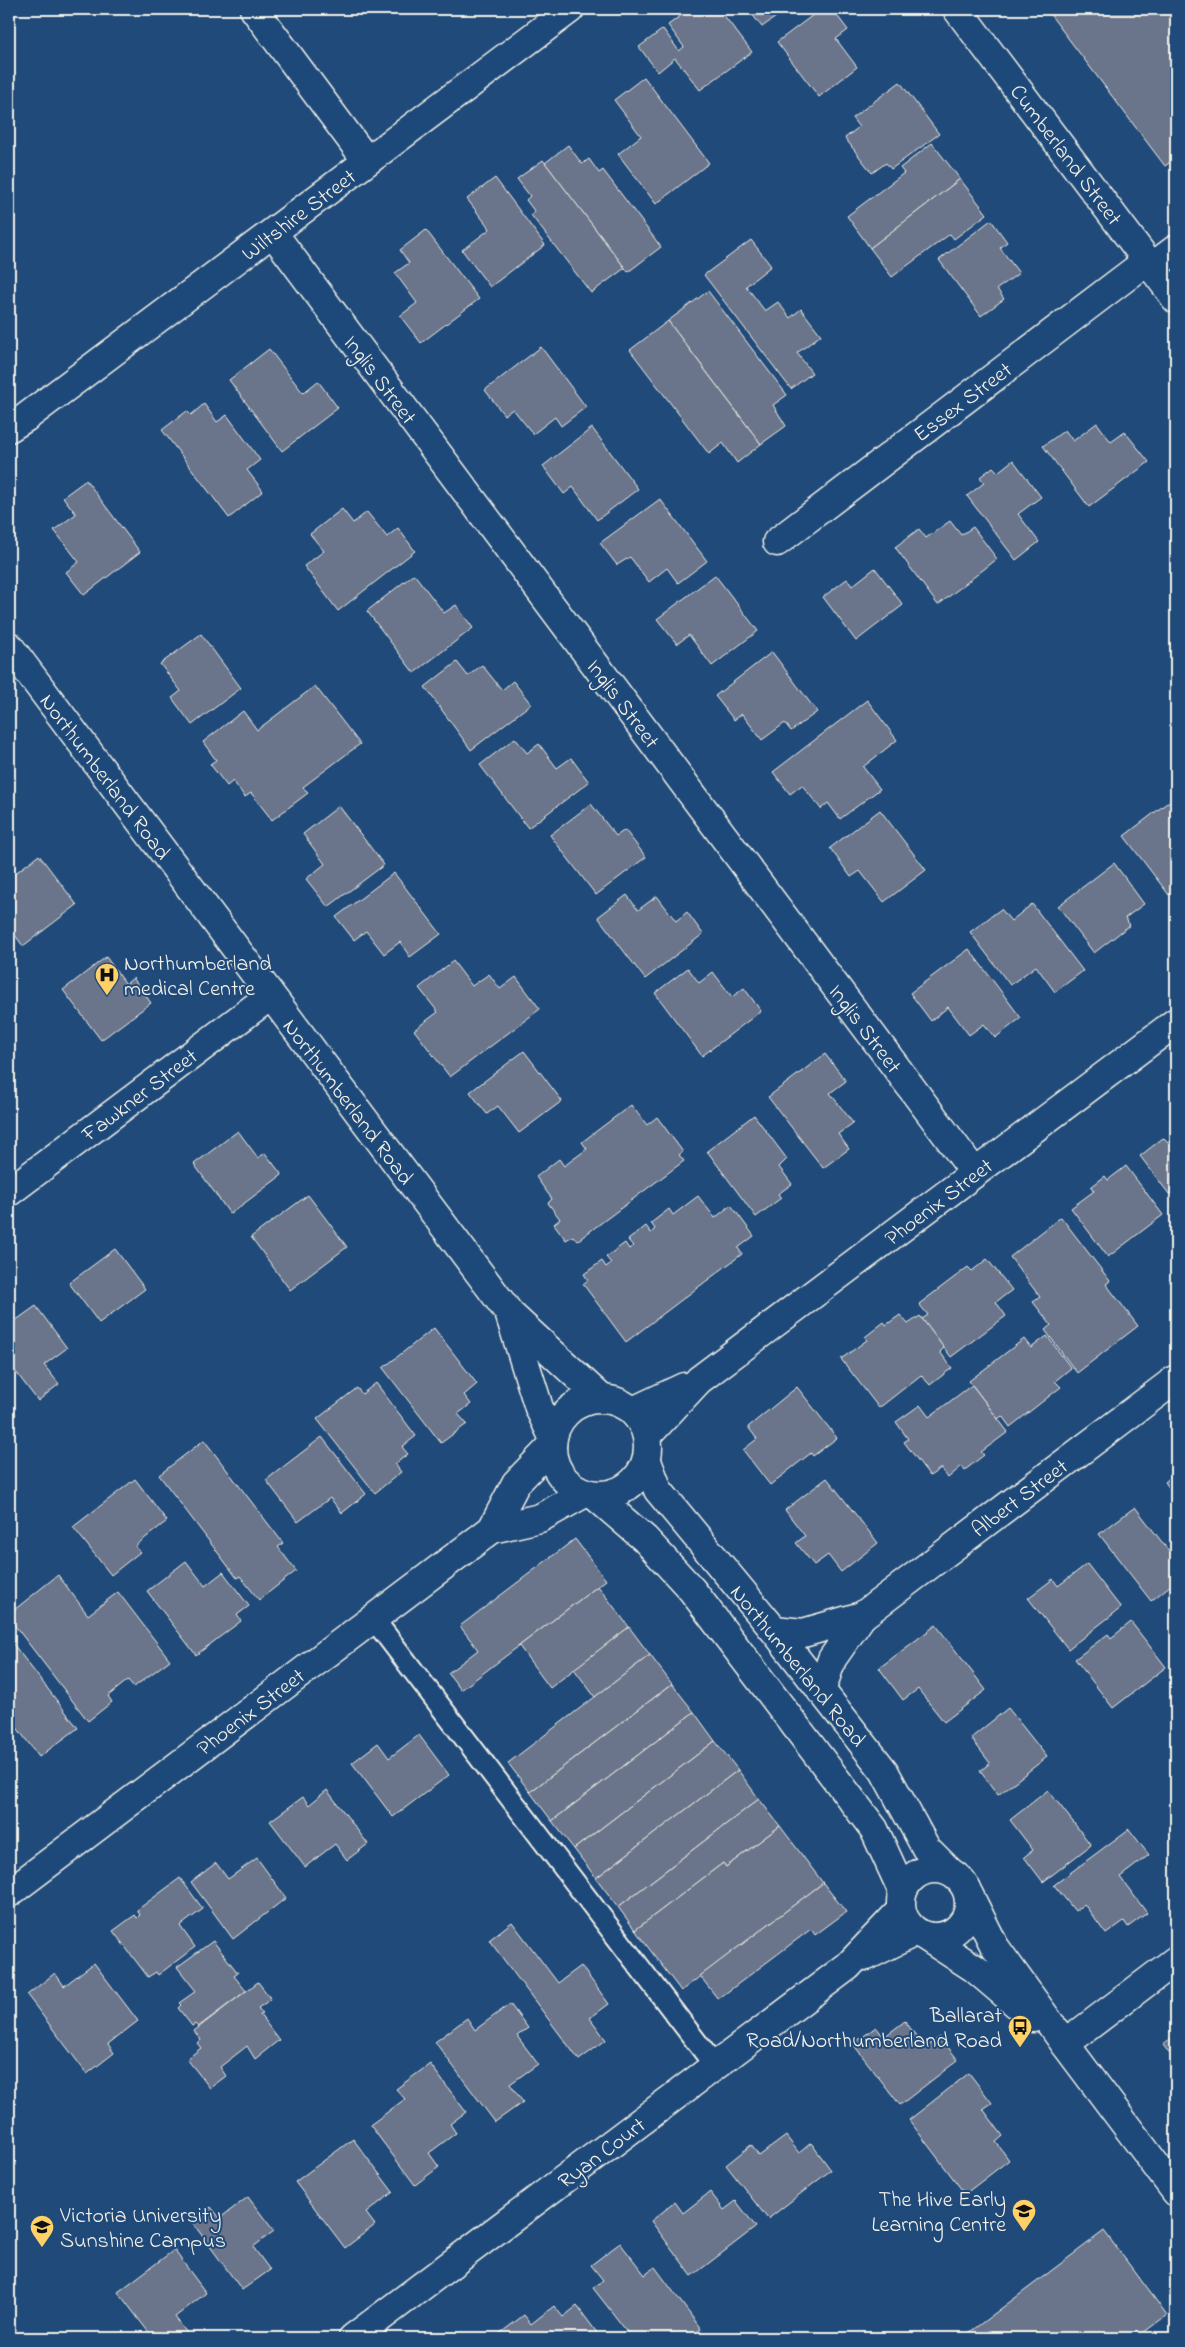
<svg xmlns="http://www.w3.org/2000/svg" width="1185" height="2347" viewBox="0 0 1185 2347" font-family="'Indie Flower',sans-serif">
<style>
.building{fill:#6b748b;stroke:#f4f1e8}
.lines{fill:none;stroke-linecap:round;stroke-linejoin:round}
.lane-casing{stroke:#f4f1e8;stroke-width:24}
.street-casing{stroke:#f4f1e8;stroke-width:31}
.secondary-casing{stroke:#f4f1e8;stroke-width:31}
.lane{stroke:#1f4a7a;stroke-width:20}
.street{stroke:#1f4a7a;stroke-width:28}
.secondary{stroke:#1f4a7a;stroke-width:28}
.labels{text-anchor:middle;stroke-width:4;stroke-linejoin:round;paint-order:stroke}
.street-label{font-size:22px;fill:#f4f1e8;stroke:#1f4a7a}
.poi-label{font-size:22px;fill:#f4f1e8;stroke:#1f4a7a;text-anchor:start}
</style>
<rect width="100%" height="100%" fill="#1f4a7a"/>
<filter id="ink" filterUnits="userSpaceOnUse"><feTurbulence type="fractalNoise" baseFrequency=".02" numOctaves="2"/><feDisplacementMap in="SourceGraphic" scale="10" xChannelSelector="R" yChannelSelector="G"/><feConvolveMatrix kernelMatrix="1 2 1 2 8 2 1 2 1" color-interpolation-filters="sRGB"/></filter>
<g filter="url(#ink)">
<g class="building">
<path d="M690,9H719L752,52L700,90L675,58L658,72L639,47L663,29L679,51L684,47L668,25Z"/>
<path d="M748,9H787L762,27Z"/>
<path d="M821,9H832L848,30L836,39L857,67L819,97L777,42Z"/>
<path d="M1046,9H1176V158L1165,166Z"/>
<path d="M644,77L709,163L656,204L618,154L641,136L614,100Z"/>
<path d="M900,82L939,134L891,169L886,163L872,173L845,138L859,127L852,118Z"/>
<path d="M932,143L960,179L870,248L847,216L904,173L900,168Z"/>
<path d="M568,145L582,164L589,159L599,173L603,170L661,247L628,272L545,163Z"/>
<path d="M543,160L625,268L591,293L531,215L535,212L526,200L530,196L517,179Z"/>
<path d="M495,178L545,245L490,287L462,250L490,229L467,199Z"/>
<path d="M960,179L987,214L954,239L950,234L892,277L870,248Z"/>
<path d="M991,220L1007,242L1000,248L1019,273L997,289L1004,299L981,316L939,260Z"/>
<path d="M426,230L479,299L421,343L400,316L417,303L395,273L409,263L400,250Z"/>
<path d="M751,240L771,266L746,286L765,311L778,302L790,318L801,309L821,335L797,353L812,373L791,389L704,275Z"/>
<path d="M708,291L787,395L773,405L786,426L761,444L668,321Z"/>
<path d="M668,321L761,444L737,463L723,443L709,454L630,350Z"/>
<path d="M541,347L586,407L561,426L555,417L533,434L513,409L504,415L485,390Z"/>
<path d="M269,349L303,393L318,381L338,408L282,451L229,380Z"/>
<path d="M204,404L217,422L227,415L260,460L247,470L263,491L229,518L162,430L187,411L191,415Z"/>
<path d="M1097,423L1111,442L1125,432L1149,462L1089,507L1043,446L1065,430L1073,441Z"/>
<path d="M592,428L638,489L597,520L573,487L564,494L543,466Z"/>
<path d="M1013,460L1041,497L1018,514L1039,542L1016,560L967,496L984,483L980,477L993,467L998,472Z"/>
<path d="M86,480L140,552L84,595L66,572L79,562L54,530L76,514L63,497Z"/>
<path d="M660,499L707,561L678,583L667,568L649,582L630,557L617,565L600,543Z"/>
<path d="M342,509L353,523L367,512L387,537L398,528L415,551L338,611L304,566L324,551L310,534Z"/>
<path d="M950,521L961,535L973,527L997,559L938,605L895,547L919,529L926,538Z"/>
<path d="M875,568L903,605L856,641L823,597L847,579L852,586Z"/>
<path d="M414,574L444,613L456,605L473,628L414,673L367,611Z"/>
<path d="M715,575L758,631L712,666L689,635L677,644L657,619Z"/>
<path d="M201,634L241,688L192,725L172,698L181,691L160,664Z"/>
<path d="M772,652L817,712L791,731L785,723L762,740L742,714L734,720L715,696Z"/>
<path d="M457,662L468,676L482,665L502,690L513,681L531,704L471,750L425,687Z"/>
<path d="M315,686L360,744L303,787L308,793L272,820L251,793L245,797L233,781L227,786L210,764L216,760L203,742L243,711L257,730Z"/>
<path d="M867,700L897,740L863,767L880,789L840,819L828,803L821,809L802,785L790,794L773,772Z"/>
<path d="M515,738L527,753L539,744L557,768L571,758L589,782L528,828L480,765Z"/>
<path d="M1176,796V890L1169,895L1124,836Z"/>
<path d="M591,804L616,836L625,830L646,857L596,895L550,835Z"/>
<path d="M339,806L384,865L328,907L306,879L325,864L303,834Z"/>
<path d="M880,810L926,870L884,902L860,871L851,877L830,848Z"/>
<path d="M39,855L77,905L23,946L9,927V878Z"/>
<path d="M1114,863L1144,904L1125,918L1130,925L1094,953L1058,906Z"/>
<path d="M394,873L441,934L410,957L400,942L384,954L366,931L354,940L336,917Z"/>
<path d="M627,895L638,910L657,896L676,921L687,912L703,934L645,979L598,917Z"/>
<path d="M1032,904L1083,971L1055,992L1036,966L1010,985L970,932L1001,909L1011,921Z"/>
<path d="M969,949L1021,1018L995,1038L984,1024L969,1035L948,1007L931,1021L910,993Z"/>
<path d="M106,957L126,984L133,978L151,1003L101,1040L63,990Z"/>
<path d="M453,961L472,986L489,974L500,989L516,977L540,1009L450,1077L414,1030L438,1012L419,988Z"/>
<path d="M688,968L699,983L713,972L732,997L744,988L761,1011L702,1056L655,993Z"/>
<path d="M524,1051L562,1101L519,1133L498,1106L487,1114L470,1092Z"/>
<path d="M825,1054L846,1081L830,1093L853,1123L838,1134L849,1149L823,1168L768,1097Z"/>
<path d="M631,1105L647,1125L657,1117L683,1152L679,1155L684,1161L577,1241L573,1236L566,1240L554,1224L560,1219L548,1203L552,1199L536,1177L559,1159L564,1166L587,1149L582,1142Z"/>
<path d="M754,1115L787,1159L779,1167L792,1184L778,1194L781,1198L756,1217L707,1151Z"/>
<path d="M238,1131L258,1158L265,1153L282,1175L230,1214L194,1164Z"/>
<path d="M1176,1137V1203L1140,1156L1163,1138L1168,1143Z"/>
<path d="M1126,1166L1163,1215L1108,1257L1071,1208L1094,1191L1091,1187L1105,1176L1108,1180Z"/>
<path d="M308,1195L347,1247L290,1290L251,1237Z"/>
<path d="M698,1196L715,1218L731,1205L754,1236L738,1248L742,1254L626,1342L583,1284L588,1280L584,1274L602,1261L606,1267L611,1263L606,1257L625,1243L629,1249L633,1246L628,1240L646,1226L651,1233L655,1229L651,1223L669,1209L673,1215Z"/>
<path d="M1061,1217L1110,1281L1106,1284L1138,1326L1077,1373L1045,1330L1051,1325L1033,1302L1040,1297L1010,1257Z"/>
<path d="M115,1249L145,1289L99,1323L69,1283Z"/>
<path d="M987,1259L1012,1290L996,1302L1006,1316L951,1357L922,1319L928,1315L919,1304L968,1267L972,1271Z"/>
<path d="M36,1306L67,1348L44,1365L59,1384L38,1401L9,1363V1319L12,1323Z"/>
<path d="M900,1315L908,1324L920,1316L944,1348L940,1352L952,1368L930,1385L921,1375L879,1408L841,1359L867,1340L865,1337L884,1322L886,1325Z"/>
<path d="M434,1328L477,1384L464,1395L471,1404L458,1414L467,1424L441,1443L383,1368Z"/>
<path d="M1047,1336L1071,1368L1055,1381L1061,1387L1010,1427L1002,1416L998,1419L969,1381L1024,1339L1031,1348Z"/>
<path d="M376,1383L416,1436L402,1447L408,1454L395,1464L401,1472L375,1493L317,1419L357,1388L362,1394Z"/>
<path d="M972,1385L1008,1432L981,1452L984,1455L965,1470L962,1466L948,1478L941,1468L930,1476L904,1442L908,1439L896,1422L920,1405L929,1417Z"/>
<path d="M797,1387L837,1438L813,1456L811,1453L770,1485L743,1450L757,1439L748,1427Z"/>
<path d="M322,1437L366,1494L342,1513L330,1498L298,1522L266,1480Z"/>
<path d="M204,1440L283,1543L278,1547L296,1571L259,1600L240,1576L237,1578L159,1475Z"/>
<path d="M1176,1473V1497L1165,1482Z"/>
<path d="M827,1478L878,1543L841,1572L828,1555L814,1565L796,1543L805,1536L785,1510Z"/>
<path d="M135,1479L167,1521L135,1546L140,1552L111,1575L73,1527Z"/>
<path d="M1135,1507L1168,1550L1176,1543V1581L1151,1601L1099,1534Z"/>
<path d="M575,1539L606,1580L461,1690L448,1673L478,1650L460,1626Z"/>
<path d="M186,1561L205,1586L223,1572L249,1606L237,1615L241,1621L196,1655L147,1591Z"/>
<path d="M1087,1564L1121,1608L1068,1649L1028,1598L1053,1579L1058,1586Z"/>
<path d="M58,1575L88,1615L118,1592L170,1660L134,1687L128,1680L108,1696L112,1702L88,1721L9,1618V1614Z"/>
<path d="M598,1586L629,1627L550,1688L519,1646Z"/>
<path d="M1131,1622L1166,1667L1113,1708L1075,1659L1108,1634L1111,1638Z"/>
<path d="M936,1625L986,1690L944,1722L918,1689L903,1700L879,1668Z"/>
<path d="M629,1627L650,1655L595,1697L574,1669Z"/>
<path d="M10,1640L78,1728L39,1757L9,1717Z"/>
<path d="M650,1655L672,1684L530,1792L508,1763Z"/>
<path d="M672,1684L694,1712L552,1821L530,1792Z"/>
<path d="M1008,1708L1047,1757L998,1795L980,1771L990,1763L971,1738Z"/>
<path d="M694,1712L715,1741L574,1849L552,1821Z"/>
<path d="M419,1735L449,1775L393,1817L352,1763L378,1743L389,1758Z"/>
<path d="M715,1741L738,1770L596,1878L574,1849Z"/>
<path d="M738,1770L759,1799L618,1907L596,1878Z"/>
<path d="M327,1790L368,1844L347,1860L335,1844L305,1867L270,1821L303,1797L309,1805Z"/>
<path d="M1048,1790L1091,1845L1043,1882L1024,1857L1033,1850L1010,1820Z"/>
<path d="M759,1799L780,1826L726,1867L723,1863L635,1930L618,1907Z"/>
<path d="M780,1826L823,1883L681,1991L635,1930L723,1863L726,1867Z"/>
<path d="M1129,1829L1149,1855L1120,1877L1147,1913L1128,1927L1124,1921L1106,1934L1084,1904L1075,1911L1054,1885Z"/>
<path d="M257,1858L286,1898L233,1939L191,1882L216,1863L228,1879Z"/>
<path d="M180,1878L203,1909L180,1926L195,1947L158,1975L156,1972L148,1977L113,1931L135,1915L137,1918L140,1915L137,1910Z"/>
<path d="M823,1883L846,1912L815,1935L811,1929L718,1999L700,1976Z"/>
<path d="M512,1922L558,1983L581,1966L609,2004L590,2018L606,2040L579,2060L489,1940Z"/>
<path d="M213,1941L238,1973L234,1976L246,1991L198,2027L195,2024L192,2026L178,2008L181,2005L179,2003L196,1991L177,1967Z"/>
<path d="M94,1963L138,2021L108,2044L114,2053L87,2074L27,1995L55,1973L64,1986Z"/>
<path d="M258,1982L271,1999L258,2008L263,2014L260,2015L279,2040L255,2059L247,2046L220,2067L226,2076L210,2088L187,2059L201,2048L197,2043L201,2040L194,2031Z"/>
<path d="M510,2004L528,2028L517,2036L538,2064L510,2084L523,2102L495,2122L435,2042L467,2018L475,2030Z"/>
<path d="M905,2021L925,2048L940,2037L958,2060L900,2105L853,2044L876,2027L884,2037Z"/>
<path d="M1176,2028V2062L1163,2045L1176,2035L1173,2031Z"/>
<path d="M430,2064L466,2112L450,2124L456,2133L429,2153L439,2167L415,2185L370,2125L405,2099L396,2089Z"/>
<path d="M969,2073L992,2103L983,2109L1003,2136L996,2142L1009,2160L965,2194L909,2120Z"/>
<path d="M786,2136L799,2153L811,2143L831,2170L768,2219L726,2165L751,2145L759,2156Z"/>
<path d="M353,2139L393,2192L366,2213L375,2225L345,2248L295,2182Z"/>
<path d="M710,2192L724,2210L736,2201L756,2227L692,2276L651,2221L675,2202L683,2213Z"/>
<path d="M248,2197L274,2231L253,2247L270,2270L242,2290L192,2222L211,2207L220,2218Z"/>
<path d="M1104,2231L1167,2315L1143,2333L1147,2338H962Z"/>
<path d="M620,2243L645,2275L655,2267L701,2329L689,2338H632L593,2288L603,2280L591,2265Z"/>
<path d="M174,2250L206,2293L175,2317L187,2333L180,2338H153L118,2292Z"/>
<path d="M554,2306L563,2317L577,2306L601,2338H502L499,2334L524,2315L531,2324Z"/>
</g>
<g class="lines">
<defs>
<path id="lane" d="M373,1618L715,2066"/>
<g id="street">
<path d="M254,9L367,161"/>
<path d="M957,9L1176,299"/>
<path d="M273,233L975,1173"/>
<path d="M1152,267L1176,249"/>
<path d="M9,428L25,418L570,9"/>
<path d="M777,542L1147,261"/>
<path d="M9,1192L270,996"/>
<path d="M633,1411L684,1387"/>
<path d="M647,1436L699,1380L1176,1022"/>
<path d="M774,1630L803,1633L862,1616"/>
<path d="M821,1691L832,1659L862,1616L1176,1379"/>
<path d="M867,1956L915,1932"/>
<path d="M1065,2044L1176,1960"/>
<path d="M353,2338L848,1966L901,1910"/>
</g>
<g id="secondary">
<path d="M9,646L510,1314L602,1399"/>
<path d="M510,1316L539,1408L553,1437"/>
<circle cx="600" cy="1447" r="48"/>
<path d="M647,1461L658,1490L774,1630L884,1771L926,1848L949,1871"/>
<path d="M594,1495L645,1539L692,1590L874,1829L902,1890"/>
<path d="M492,1529L540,1518L585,1493"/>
<circle cx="935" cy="1903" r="34"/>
<path d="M9,1893L492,1529L516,1483L552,1446"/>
<path d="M969,1895L995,1947L1065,2044L1176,2192"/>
<path d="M926,1937L974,1968L1033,2018"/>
</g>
</defs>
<use href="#lane" class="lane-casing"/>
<use href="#street" class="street-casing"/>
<use href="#secondary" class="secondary-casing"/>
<use href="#lane" class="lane"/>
<use href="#street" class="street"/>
<use href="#secondary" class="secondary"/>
</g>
</g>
<defs>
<symbol id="hospital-pin" viewBox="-11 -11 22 30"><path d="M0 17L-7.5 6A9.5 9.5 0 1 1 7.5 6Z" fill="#ffd166" stroke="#1f4a7a"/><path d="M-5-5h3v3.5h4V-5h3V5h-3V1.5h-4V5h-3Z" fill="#111"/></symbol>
<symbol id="bus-pin" viewBox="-11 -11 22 30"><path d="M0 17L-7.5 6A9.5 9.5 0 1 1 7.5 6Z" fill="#ffd166" stroke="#1f4a7a"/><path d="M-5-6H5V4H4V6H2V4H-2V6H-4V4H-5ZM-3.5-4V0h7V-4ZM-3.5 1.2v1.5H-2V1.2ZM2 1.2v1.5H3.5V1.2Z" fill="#111"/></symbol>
<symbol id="school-pin" viewBox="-11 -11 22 30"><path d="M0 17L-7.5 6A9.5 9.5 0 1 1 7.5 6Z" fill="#ffd166" stroke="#1f4a7a"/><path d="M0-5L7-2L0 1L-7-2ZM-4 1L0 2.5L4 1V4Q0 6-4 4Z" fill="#111"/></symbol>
<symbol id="university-pin" viewBox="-11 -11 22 30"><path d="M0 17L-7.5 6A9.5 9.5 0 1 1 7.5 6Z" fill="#ffd166" stroke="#1f4a7a"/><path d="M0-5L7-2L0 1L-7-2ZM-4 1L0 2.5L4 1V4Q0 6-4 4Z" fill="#111"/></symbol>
</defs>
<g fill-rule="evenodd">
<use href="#hospital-pin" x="93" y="961" width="28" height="38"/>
<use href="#bus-pin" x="1006" y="2013" width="28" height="38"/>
<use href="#school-pin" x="1010" y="2197" width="28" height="38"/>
<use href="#university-pin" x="28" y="2213" width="28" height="38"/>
</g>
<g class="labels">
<g class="street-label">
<text transform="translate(1067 154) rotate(53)" y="8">Cumberland Street</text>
<text transform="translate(298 214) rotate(-37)" y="8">Wiltshire Street</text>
<text transform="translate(381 379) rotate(53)" y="8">Inglis Street</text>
<text transform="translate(962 401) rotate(-37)" y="8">Essex Street</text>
<text transform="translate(624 703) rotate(53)" y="8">Inglis Street</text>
<text transform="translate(106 776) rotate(53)" y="8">Northumberland Road</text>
<text transform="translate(866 1028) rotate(53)" y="8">Inglis Street</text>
<text transform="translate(139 1094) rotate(-37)" y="8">Fawkner Street</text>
<text transform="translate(349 1101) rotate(53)" y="8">Northumberland Road</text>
<text transform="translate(938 1201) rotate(-37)" y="8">Phoenix Street</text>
<text transform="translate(1019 1497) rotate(-37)" y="8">Albert Street</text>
<text transform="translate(799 1665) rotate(51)" y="8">Northumberland Road</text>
<text transform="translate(250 1711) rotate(-37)" y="8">Phoenix Street</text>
<text transform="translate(601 2152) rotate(-37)" y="8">Ryan Court</text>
</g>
<g class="poi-label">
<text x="124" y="970">Northumberland<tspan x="124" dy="25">medical Centre</tspan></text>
<text x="1002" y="2022" text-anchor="end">Ballarat<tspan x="1002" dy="25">Road/Northumberland Road</tspan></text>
<text x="1006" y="2206" text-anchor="end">The Hive Early<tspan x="1006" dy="25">Learning Centre</tspan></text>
<text x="60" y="2222">Victoria University<tspan x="60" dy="25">Sunshine Campus</tspan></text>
</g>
</g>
<rect width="1185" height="2347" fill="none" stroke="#1f4a7a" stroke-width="30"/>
<rect x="15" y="15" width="1155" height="2317" fill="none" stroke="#f4f1e8" stroke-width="2" filter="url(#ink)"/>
</svg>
